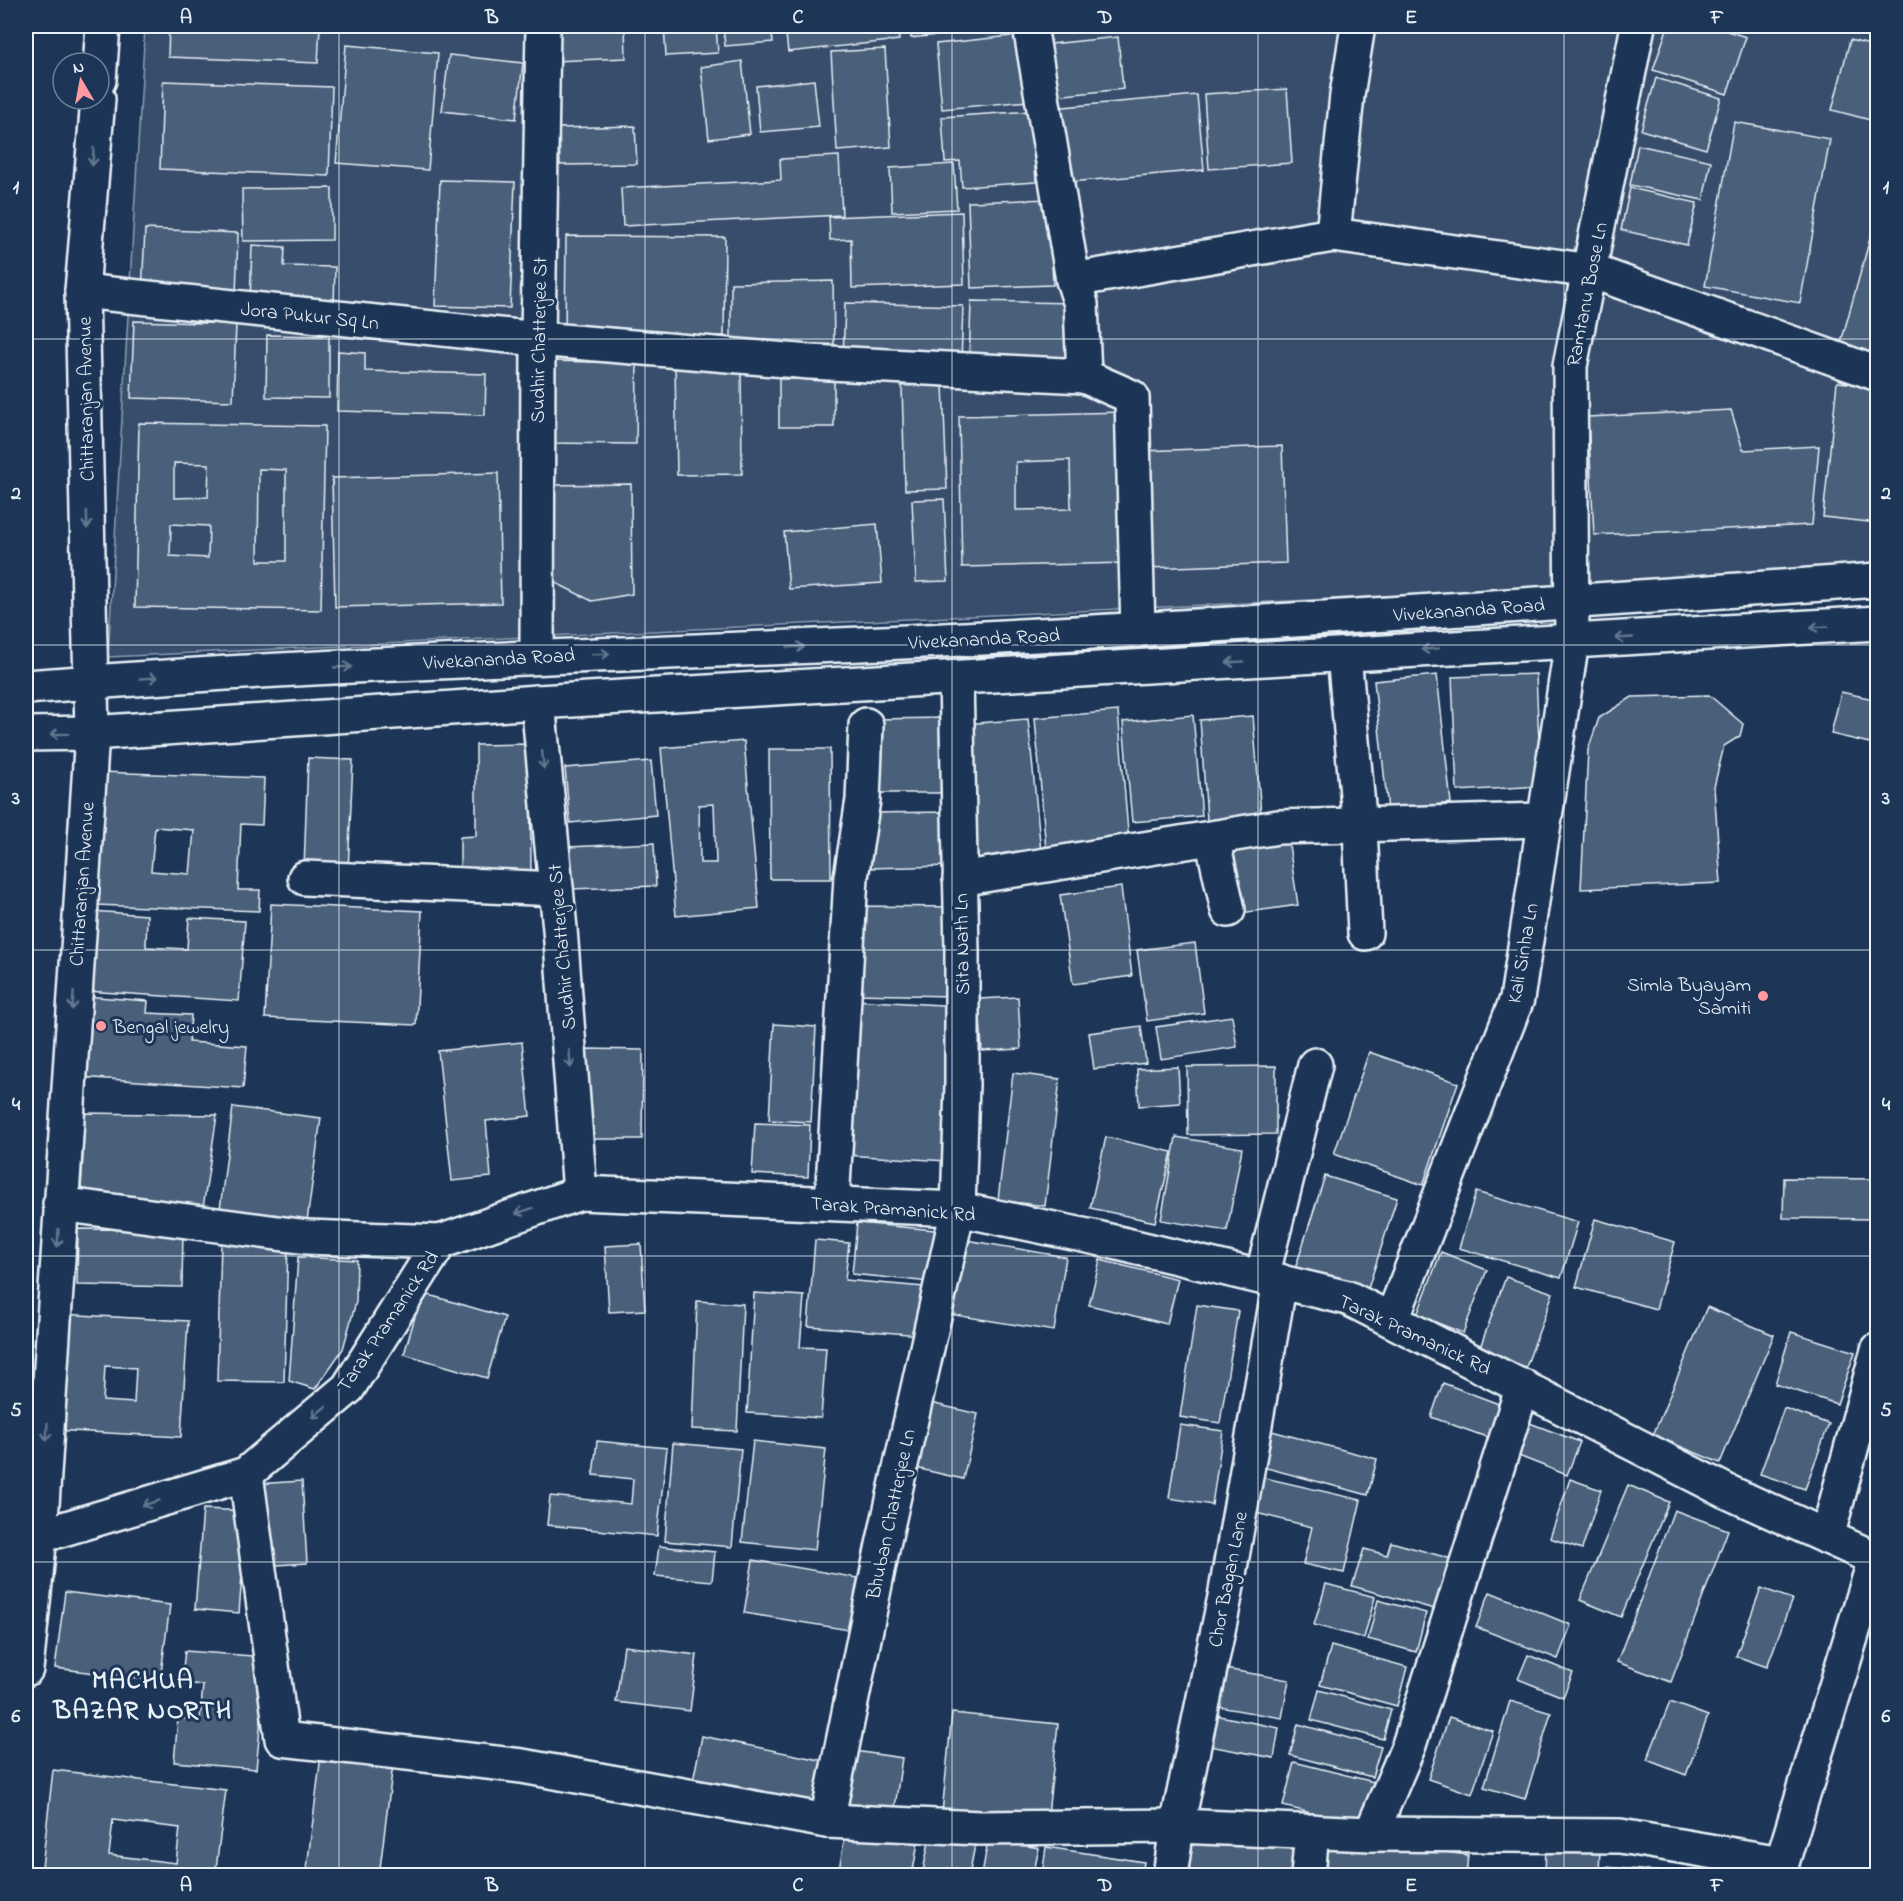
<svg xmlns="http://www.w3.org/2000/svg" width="1903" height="1901" viewBox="0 0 1903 1901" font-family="'Indie Flower',sans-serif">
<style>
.green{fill:#374d6c;stroke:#909fb2;stroke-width:1.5}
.building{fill:#495e7a;stroke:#e8f1f8;stroke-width:1.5;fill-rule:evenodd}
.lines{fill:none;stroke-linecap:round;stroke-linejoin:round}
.minor-casing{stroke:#e8f1f8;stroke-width:38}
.major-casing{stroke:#e8f1f8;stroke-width:38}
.minor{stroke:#1d3557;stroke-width:33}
.major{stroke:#1d3557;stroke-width:33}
.oneway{stroke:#64778f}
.grid{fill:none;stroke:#e8f1f8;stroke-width:1.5;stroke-opacity:0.55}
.poi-dot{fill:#ff9aa2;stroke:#1d3557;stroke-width:2}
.labels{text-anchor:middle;stroke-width:6;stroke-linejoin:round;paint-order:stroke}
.street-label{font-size:20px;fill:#e8f1f8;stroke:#1d3557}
.poi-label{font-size:20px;fill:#e8f1f8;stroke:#1d3557;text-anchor:end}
.district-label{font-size:26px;font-weight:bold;letter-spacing:1.5px;fill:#e8f1f8;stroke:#1d3557}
.neatline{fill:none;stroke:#e8f1f8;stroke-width:2}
.grid-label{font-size:20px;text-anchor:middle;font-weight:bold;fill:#e8f1f8}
</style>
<rect width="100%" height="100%" fill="#1d3557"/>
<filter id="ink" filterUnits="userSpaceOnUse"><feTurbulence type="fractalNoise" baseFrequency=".0167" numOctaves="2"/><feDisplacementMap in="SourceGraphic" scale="12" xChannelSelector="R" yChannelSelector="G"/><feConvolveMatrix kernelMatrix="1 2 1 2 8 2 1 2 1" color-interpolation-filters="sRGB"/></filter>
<g filter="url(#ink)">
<path class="green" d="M145,26H1877V573L108,657Z"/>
<g class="building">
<path d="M169,26H320L318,63L168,57Z"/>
<path d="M553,26H625L626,58L554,61Z"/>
<path d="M664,26H716L718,53L666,56Z"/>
<path d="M723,26H771L773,42L725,46Z"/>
<path d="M785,26H898L899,40L788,52Z"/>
<path d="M910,26H1021L911,38Z"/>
<path d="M1035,26H1116V27L1035,31Z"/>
<path d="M1668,26H1712L1746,37L1727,94L1653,70Z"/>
<path d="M1847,26H1878V33Z"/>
<path d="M1021,35L1028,101L942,109L936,44Z"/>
<path d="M1118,37L1123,89L1046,97L1041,45Z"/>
<path d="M1850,40L1878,47V122L1832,110Z"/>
<path d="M346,45L438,53L428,170L336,163Z"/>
<path d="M885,49L891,147L837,151L831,52Z"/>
<path d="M449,55L523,63L516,119L442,111Z"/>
<path d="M742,61L750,134L709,139L701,67Z"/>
<path d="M1656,78L1721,98L1706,149L1641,130Z"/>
<path d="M814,80L819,127L760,132L756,86Z"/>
<path d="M163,81L332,87L329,176L160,169Z"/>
<path d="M1287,89L1292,163L1209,169L1204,94Z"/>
<path d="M1197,95L1204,170L1059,183L1052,108Z"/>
<path d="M1031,111L1036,182L962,187L960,161L945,162L942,117Z"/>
<path d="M1734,122L1830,139L1800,303L1705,286Z"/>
<path d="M635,126L637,164L560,165L559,128Z"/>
<path d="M1638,145L1711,161L1703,200L1630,185Z"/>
<path d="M839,156L842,215L623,226L621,188L781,180L780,159Z"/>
<path d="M954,164L957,209L892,212L890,168Z"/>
<path d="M440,180L515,182L510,308L435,306Z"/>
<path d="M332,188V240L243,241L242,189Z"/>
<path d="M1630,188L1697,203L1687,245L1621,230Z"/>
<path d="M1049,199L1053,285L971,288L968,202Z"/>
<path d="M1878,210V356L1840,346Z"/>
<path d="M962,212L964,284L852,288L851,239L830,240L829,217Z"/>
<path d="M145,229L238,233L236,296L142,293Z"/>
<path d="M566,236L725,237L724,336L565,335Z"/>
<path d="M252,245L285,247L284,266L335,267L334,306L250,303Z"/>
<path d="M833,281L834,344L731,345V283Z"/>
<path d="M971,301L1074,303L1073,368L969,365Z"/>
<path d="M845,303L963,306L961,363L843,360Z"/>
<path d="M134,321L236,324L233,401L131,398Z"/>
<path d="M267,335L329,336V398L266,397Z"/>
<path d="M338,351L365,353V371L486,374L485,415L337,411Z"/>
<path d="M548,361L637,363L636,444L547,443Z"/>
<path d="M741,364L742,474L677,475L675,365Z"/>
<rect x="779" y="379" width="55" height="48"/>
<path d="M1837,382L1878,386V523L1823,517Z"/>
<path d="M943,384L947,489L905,490L902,386Z"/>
<path d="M1731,410L1743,450L1819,446L1812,525L1594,535L1588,417Z"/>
<path d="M1124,412L1128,563L962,567L959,416ZM1070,460L1071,509L1016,510V462Z"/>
<path d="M139,423L325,426L321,610L135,607ZM174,463L209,464L208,497L174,498ZM259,469L286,470V561H258ZM171,524L209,526L208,558L170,556Z"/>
<path d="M1282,446L1286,563L1147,568L1142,451Z"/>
<path d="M498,473L501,603L335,607L332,478Z"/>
<path d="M631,484L632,594L592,601L552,581L550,485Z"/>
<path d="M944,499L948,581L916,582L912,500Z"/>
<path d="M877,524L882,583L789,589L784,532Z"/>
<path d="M1536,674L1541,786L1457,791L1452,677Z"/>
<path d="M1437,675L1451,803L1388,810L1374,681Z"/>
<path d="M1841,692L1878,700V745L1831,734Z"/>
<path d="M1709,695L1743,724L1740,736L1724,746L1714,787L1721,883L1581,889L1588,750L1599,718L1632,697Z"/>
<path d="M1118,711L1129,844L1046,850L1035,718Z"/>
<path d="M1193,715L1202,816L1132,822L1123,722Z"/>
<path d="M1253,716L1261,815L1207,820L1200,720Z"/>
<path d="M949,718L950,793H873L872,719Z"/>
<path d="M1028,719L1041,852L978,858L965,724Z"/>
<path d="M744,741L759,908L676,916L661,748ZM714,804L716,863H700L699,805Z"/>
<path d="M530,744L531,875H460V837L476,836V745Z"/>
<path d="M769,749H830L831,879H770Z"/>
<path d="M308,758L353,760L348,871L304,869Z"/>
<path d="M651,761L656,815L570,823L565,768Z"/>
<path d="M100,772L264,778L262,825L241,824L238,890H260L259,911L95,905ZM155,827L194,830L190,874L151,871Z"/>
<path d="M951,812L953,866L867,868L866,813Z"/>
<path d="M1287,832L1298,905L1241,913L1230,840Z"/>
<path d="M654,843L656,886L570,889L568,847Z"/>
<path d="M1121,887L1132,976L1073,984L1060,895Z"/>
<path d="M271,904L422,911L416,1025L265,1018Z"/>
<path d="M855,906L954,907L952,996L854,994Z"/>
<path d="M91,911L147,915L146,947L187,949L189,918L245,921L239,1001L86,991Z"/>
<path d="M1195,943L1204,1013L1147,1021L1137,950Z"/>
<path d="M84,996L148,1001L147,1013L191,1015L189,1042L247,1046L243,1088L78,1077Z"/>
<path d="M1018,997L1021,1049L982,1051L979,999Z"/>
<path d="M854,1000L958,1006L948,1161L844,1155Z"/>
<path d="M1232,1016L1237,1047L1161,1059L1156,1027Z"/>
<path d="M774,1024L816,1027L811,1122L769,1120Z"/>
<path d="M1141,1026L1146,1063L1094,1069L1089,1033Z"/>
<path d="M522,1042L530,1116L486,1121L491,1177L452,1181L438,1051Z"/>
<path d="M586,1049L643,1050L642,1139H585Z"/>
<path d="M1369,1052L1458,1083L1423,1185L1334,1154Z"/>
<path d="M1276,1066V1134L1188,1135L1187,1067Z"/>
<path d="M1178,1067L1180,1103L1139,1106L1137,1069Z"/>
<path d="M1013,1073L1060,1079L1045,1206L998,1200Z"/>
<path d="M233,1107L321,1118L307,1221L220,1209Z"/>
<path d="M85,1113L217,1115L203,1208L81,1190Z"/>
<path d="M755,1123L810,1125L808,1177L752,1174Z"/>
<path d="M1106,1137L1172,1152L1155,1222L1090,1208Z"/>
<path d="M1176,1137L1242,1148L1227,1231L1161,1220Z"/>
<path d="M1325,1176L1397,1198L1366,1295L1294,1272Z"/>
<path d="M1784,1178L1878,1179L1876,1219L1783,1218Z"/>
<path d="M1476,1192L1578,1222L1561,1278L1459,1248Z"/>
<path d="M1595,1219L1675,1242L1656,1309L1576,1287Z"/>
<path d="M857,1223L935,1230L930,1282L852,1274Z"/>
<path d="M78,1229L183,1230L182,1287L77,1285Z"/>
<path d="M954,1238L1066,1257L1054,1331L942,1313Z"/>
<path d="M815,1240L849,1243L845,1280L924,1287L920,1335L808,1326Z"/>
<path d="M221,1243L288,1245L284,1382L217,1381Z"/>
<path d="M641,1244L645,1310L609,1312L605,1246Z"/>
<path d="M1441,1252L1487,1270L1463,1333L1417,1315Z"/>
<path d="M298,1257L357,1260L356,1302L343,1349L315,1389L289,1381Z"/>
<path d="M1100,1260L1178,1279L1167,1324L1089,1305Z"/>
<path d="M1506,1277L1553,1293L1526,1367L1479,1350Z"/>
<path d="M422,1293L505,1317L487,1378L404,1354Z"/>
<path d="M754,1293L804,1296L800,1347L826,1348L821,1418L747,1413Z"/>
<path d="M697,1301L743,1304L737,1431L692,1429Z"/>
<path d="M1197,1305L1238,1311L1220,1423L1180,1417Z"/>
<path d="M1707,1307L1774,1335L1720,1463L1653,1435Z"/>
<path d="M60,1314L188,1321L181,1437L53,1430ZM105,1366L136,1368L134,1403L103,1401Z"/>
<path d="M1791,1332L1855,1352L1837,1404L1775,1384Z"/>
<path d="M1443,1383L1504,1406L1492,1439L1431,1417Z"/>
<path d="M922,1401L978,1414L963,1479L907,1466Z"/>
<path d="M1784,1408L1829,1424L1805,1489L1760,1474Z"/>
<path d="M1519,1419L1580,1442L1567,1475L1506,1451Z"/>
<path d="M1180,1425L1223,1431L1212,1505L1169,1498Z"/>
<path d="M1268,1430L1377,1459L1368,1495L1259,1466Z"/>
<path d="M597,1441L667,1448L657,1536L547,1525L550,1496L631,1504L633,1479L593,1475Z"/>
<path d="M753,1441L826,1449L815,1550L742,1542Z"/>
<path d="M673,1443L741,1449L732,1547L665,1541Z"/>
<path d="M1252,1475L1361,1500L1344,1573L1303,1564L1312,1527L1244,1510Z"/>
<path d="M1570,1479L1601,1490L1582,1549L1550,1538Z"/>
<path d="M302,1481L307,1563L261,1566L256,1484Z"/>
<path d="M1628,1485L1669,1502L1621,1617L1580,1600Z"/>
<path d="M203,1509L247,1511L239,1613L195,1609Z"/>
<path d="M1674,1510L1728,1530L1671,1682L1617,1662Z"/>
<path d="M1391,1542L1459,1561L1445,1612L1352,1586L1364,1549L1387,1555Z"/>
<path d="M659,1546L715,1552L712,1581L655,1576Z"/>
<path d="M753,1560L858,1578L849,1630L744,1613Z"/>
<path d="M1326,1584L1375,1597L1364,1638L1314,1625Z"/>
<path d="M1761,1588L1792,1599L1767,1667L1736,1656Z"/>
<path d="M65,1592L170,1605L160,1681L55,1668Z"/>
<path d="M1490,1592L1571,1625L1558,1659L1476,1627Z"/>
<path d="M1378,1600L1426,1613L1416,1652L1368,1639Z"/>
<path d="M624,1646L697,1655L690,1711L616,1702Z"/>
<path d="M1331,1646L1407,1667L1397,1706L1320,1685Z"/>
<path d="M185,1651L267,1657L256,1769L174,1762L178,1718L200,1720L203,1685L181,1683Z"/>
<path d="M1528,1655L1573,1673L1563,1697L1518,1679Z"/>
<path d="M1219,1668L1289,1680L1282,1718L1213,1706Z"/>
<path d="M1319,1690L1391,1710L1383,1739L1311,1720Z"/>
<path d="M1510,1701L1551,1713L1525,1799L1484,1787Z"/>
<path d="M1670,1702L1708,1716L1686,1775L1647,1760Z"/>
<path d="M952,1713L1058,1724L1047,1823L942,1813Z"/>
<path d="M1210,1714L1279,1728L1274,1758L1204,1745Z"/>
<path d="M1449,1717L1493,1731L1472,1794L1428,1779Z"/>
<path d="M1298,1724L1381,1747L1372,1777L1290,1755Z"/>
<path d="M702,1736L830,1762L819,1817L691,1791Z"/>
<path d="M322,1747L394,1756L379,1876H306Z"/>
<path d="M848,1750L902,1758L893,1821L839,1814Z"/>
<path d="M1294,1762L1378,1783L1366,1827L1283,1806Z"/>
<path d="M53,1770L226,1790L215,1876H41ZM113,1820L180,1828L176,1863L109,1855Z"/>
<path d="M847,1824L919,1837L912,1876H838Z"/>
<path d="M931,1832L976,1840L969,1876H922Z"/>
<path d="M1190,1832L1305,1847L1301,1876H1185Z"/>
<path d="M1321,1837L1468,1855L1466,1876H1317Z"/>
<path d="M988,1839L1039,1848L1033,1876H982Z"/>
<path d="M1546,1843L1600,1846L1599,1876H1545Z"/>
<path d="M1046,1847L1144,1862L1142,1876H1042Z"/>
<path d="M1605,1867L1676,1873V1876H1604Z"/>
</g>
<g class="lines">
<defs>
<g id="minor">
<path d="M1333,235L1347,95L1358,26"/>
<path d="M1073,280L1333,235L1591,271L1878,374"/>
<path d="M82,291L538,339L810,362L1084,376L1081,304L1073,280L1030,26"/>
<path d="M1084,376L1132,397L1138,630"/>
<path d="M537,655L538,339L543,26"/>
<path d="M1344,655L1360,827L1365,933"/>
<path d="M538,702L560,929L580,1193"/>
<path d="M1212,838L1228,910"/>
<path d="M305,878L556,889"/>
<path d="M960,879L1278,827L1543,820"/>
<path d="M832,1203L851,877L863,800L866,725"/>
<path d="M60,1204L307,1237L440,1242"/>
<path d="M1262,1277L1315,1065"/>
<path d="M1392,1319L1517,999L1572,641L1570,366L1638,26"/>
<path d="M246,1474L282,1739L522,1766L827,1821L980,1828L1177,1826L1371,1834L1620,1836L1781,1863"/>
<path d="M40,1536L246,1474L348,1388L440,1242L580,1193L958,1209L1097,1238L1348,1298L1726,1491L1878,1560"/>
<path d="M1827,1537L1878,1350"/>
<path d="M827,1821L883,1545L958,1209L962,1085V951L956,679"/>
<path d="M1371,1834L1409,1745L1523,1386"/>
<path d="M1170,1876L1177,1826L1225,1597L1280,1281"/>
<path d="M1308,1876L1312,1831"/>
<path d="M1778,1876L1875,1559"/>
</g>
<g id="major">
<path d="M99,80L103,26"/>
<path d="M26,687C311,664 596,656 882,643C1214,627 1546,604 1878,580"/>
<path d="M26,734L92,733L538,702L1878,623"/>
<path d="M26,1669L40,1536L92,733L82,291L98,99"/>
</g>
</defs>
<use href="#minor" class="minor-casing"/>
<use href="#major" class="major-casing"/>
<use href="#minor" class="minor"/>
<use href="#major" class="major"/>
</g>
<defs><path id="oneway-shaft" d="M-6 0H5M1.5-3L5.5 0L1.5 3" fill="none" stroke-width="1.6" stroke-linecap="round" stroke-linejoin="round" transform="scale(1.5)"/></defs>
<g class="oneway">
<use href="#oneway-shaft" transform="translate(93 157) rotate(94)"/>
<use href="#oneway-shaft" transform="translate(87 520) rotate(89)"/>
<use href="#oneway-shaft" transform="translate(1819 627) rotate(177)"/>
<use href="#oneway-shaft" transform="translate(1624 638) rotate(177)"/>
<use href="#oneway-shaft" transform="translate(796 647) rotate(-2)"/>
<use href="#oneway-shaft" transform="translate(1430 649) rotate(176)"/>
<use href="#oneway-shaft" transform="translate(601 654) rotate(-2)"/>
<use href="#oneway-shaft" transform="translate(1235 662) rotate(176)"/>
<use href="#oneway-shaft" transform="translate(343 667) rotate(-3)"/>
<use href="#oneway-shaft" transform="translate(149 678) rotate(-3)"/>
<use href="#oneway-shaft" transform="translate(59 734) rotate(179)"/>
<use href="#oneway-shaft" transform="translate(543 760) rotate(84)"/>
<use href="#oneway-shaft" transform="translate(73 1001) rotate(94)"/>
<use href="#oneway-shaft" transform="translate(570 1059) rotate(86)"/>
<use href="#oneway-shaft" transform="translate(524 1211) rotate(162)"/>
<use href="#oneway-shaft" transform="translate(58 1238) rotate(93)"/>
<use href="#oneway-shaft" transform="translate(319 1412) rotate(140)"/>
<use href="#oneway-shaft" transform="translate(47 1432) rotate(93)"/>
<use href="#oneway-shaft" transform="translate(151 1503) rotate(163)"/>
</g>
</g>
<path class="grid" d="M339,26V1876M645,26V1876M952,26V1876M1258,26V1876M1564,26V1876M26,339H1878M26,645H1878M26,950H1878M26,1256H1878M26,1562H1878"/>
<g class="poi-dot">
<circle cx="1763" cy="996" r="6"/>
<circle cx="101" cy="1026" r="6"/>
</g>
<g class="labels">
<g class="street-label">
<text transform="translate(1586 294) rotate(-79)" y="7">Ramtanu Bose Ln</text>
<text transform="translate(310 315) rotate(6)" y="7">Jora Pukur Sq Ln</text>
<text transform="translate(538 340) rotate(-89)" y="7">Sudhir Chatterjee St</text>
<text transform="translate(85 399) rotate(-91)" y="7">Chittaranjan Avenue</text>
<text transform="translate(1469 609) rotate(-4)" y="7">Vivekananda Road</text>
<text transform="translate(984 638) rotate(-3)" y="7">Vivekananda Road</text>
<text transform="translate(499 658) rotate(-3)" y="7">Vivekananda Road</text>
<text transform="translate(81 884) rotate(-86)" y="7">Chittaranjan Avenue</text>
<text transform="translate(961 944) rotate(-91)" y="7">Sita Nath Ln</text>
<text transform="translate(561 947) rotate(-95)" y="7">Sudhir Chatterjee St</text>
<text transform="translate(1522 953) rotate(-80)" y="7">Kali Sinha Ln</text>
<text transform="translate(893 1208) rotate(4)" y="7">Tarak Pramanick Rd</text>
<text transform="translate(387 1321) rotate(-56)" y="7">Tarak Pramanick Rd</text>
<text transform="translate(1415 1334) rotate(25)" y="7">Tarak Pramanick Rd</text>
<text transform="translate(890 1514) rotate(-78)" y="7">Bhuban Chatterjee Ln</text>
<text transform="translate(1227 1579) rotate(-79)" y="7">Chor Bagan Lane</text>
</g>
<g class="poi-label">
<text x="1751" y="991">Simla Byayam<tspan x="1751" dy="23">Samiti</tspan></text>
<text x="113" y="1033" text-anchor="start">Bengal jewelry</text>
</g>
<g class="district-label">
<text x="143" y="1688">MACHUA<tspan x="143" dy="30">BAZAR NORTH</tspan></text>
</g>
</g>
<rect width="1903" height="1901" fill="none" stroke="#1d3557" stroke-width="66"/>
<g transform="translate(81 81) rotate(350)"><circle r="28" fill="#1d3557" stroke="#6e8097" stroke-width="1.5"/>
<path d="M0-4.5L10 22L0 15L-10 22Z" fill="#ff9aa2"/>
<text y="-9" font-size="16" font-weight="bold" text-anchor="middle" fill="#e8f1f8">N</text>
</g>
<rect x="33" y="33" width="1837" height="1835" class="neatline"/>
<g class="grid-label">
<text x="186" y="23">A</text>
<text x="492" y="23">B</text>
<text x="798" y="23">C</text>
<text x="1105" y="23">D</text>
<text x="1411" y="23">E</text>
<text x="1717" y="23">F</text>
<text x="16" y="193">1</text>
<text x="1886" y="193">1</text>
<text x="16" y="499">2</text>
<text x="1886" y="499">2</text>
<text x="16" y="804">3</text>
<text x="1886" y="804">3</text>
<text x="16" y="1110">4</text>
<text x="1886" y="1110">4</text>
<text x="16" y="1416">5</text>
<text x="1886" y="1416">5</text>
<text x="16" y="1722">6</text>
<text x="1886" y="1722">6</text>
<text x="186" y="1891">A</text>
<text x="492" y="1891">B</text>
<text x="798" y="1891">C</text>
<text x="1105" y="1891">D</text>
<text x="1411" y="1891">E</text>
<text x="1717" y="1891">F</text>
</g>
</svg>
